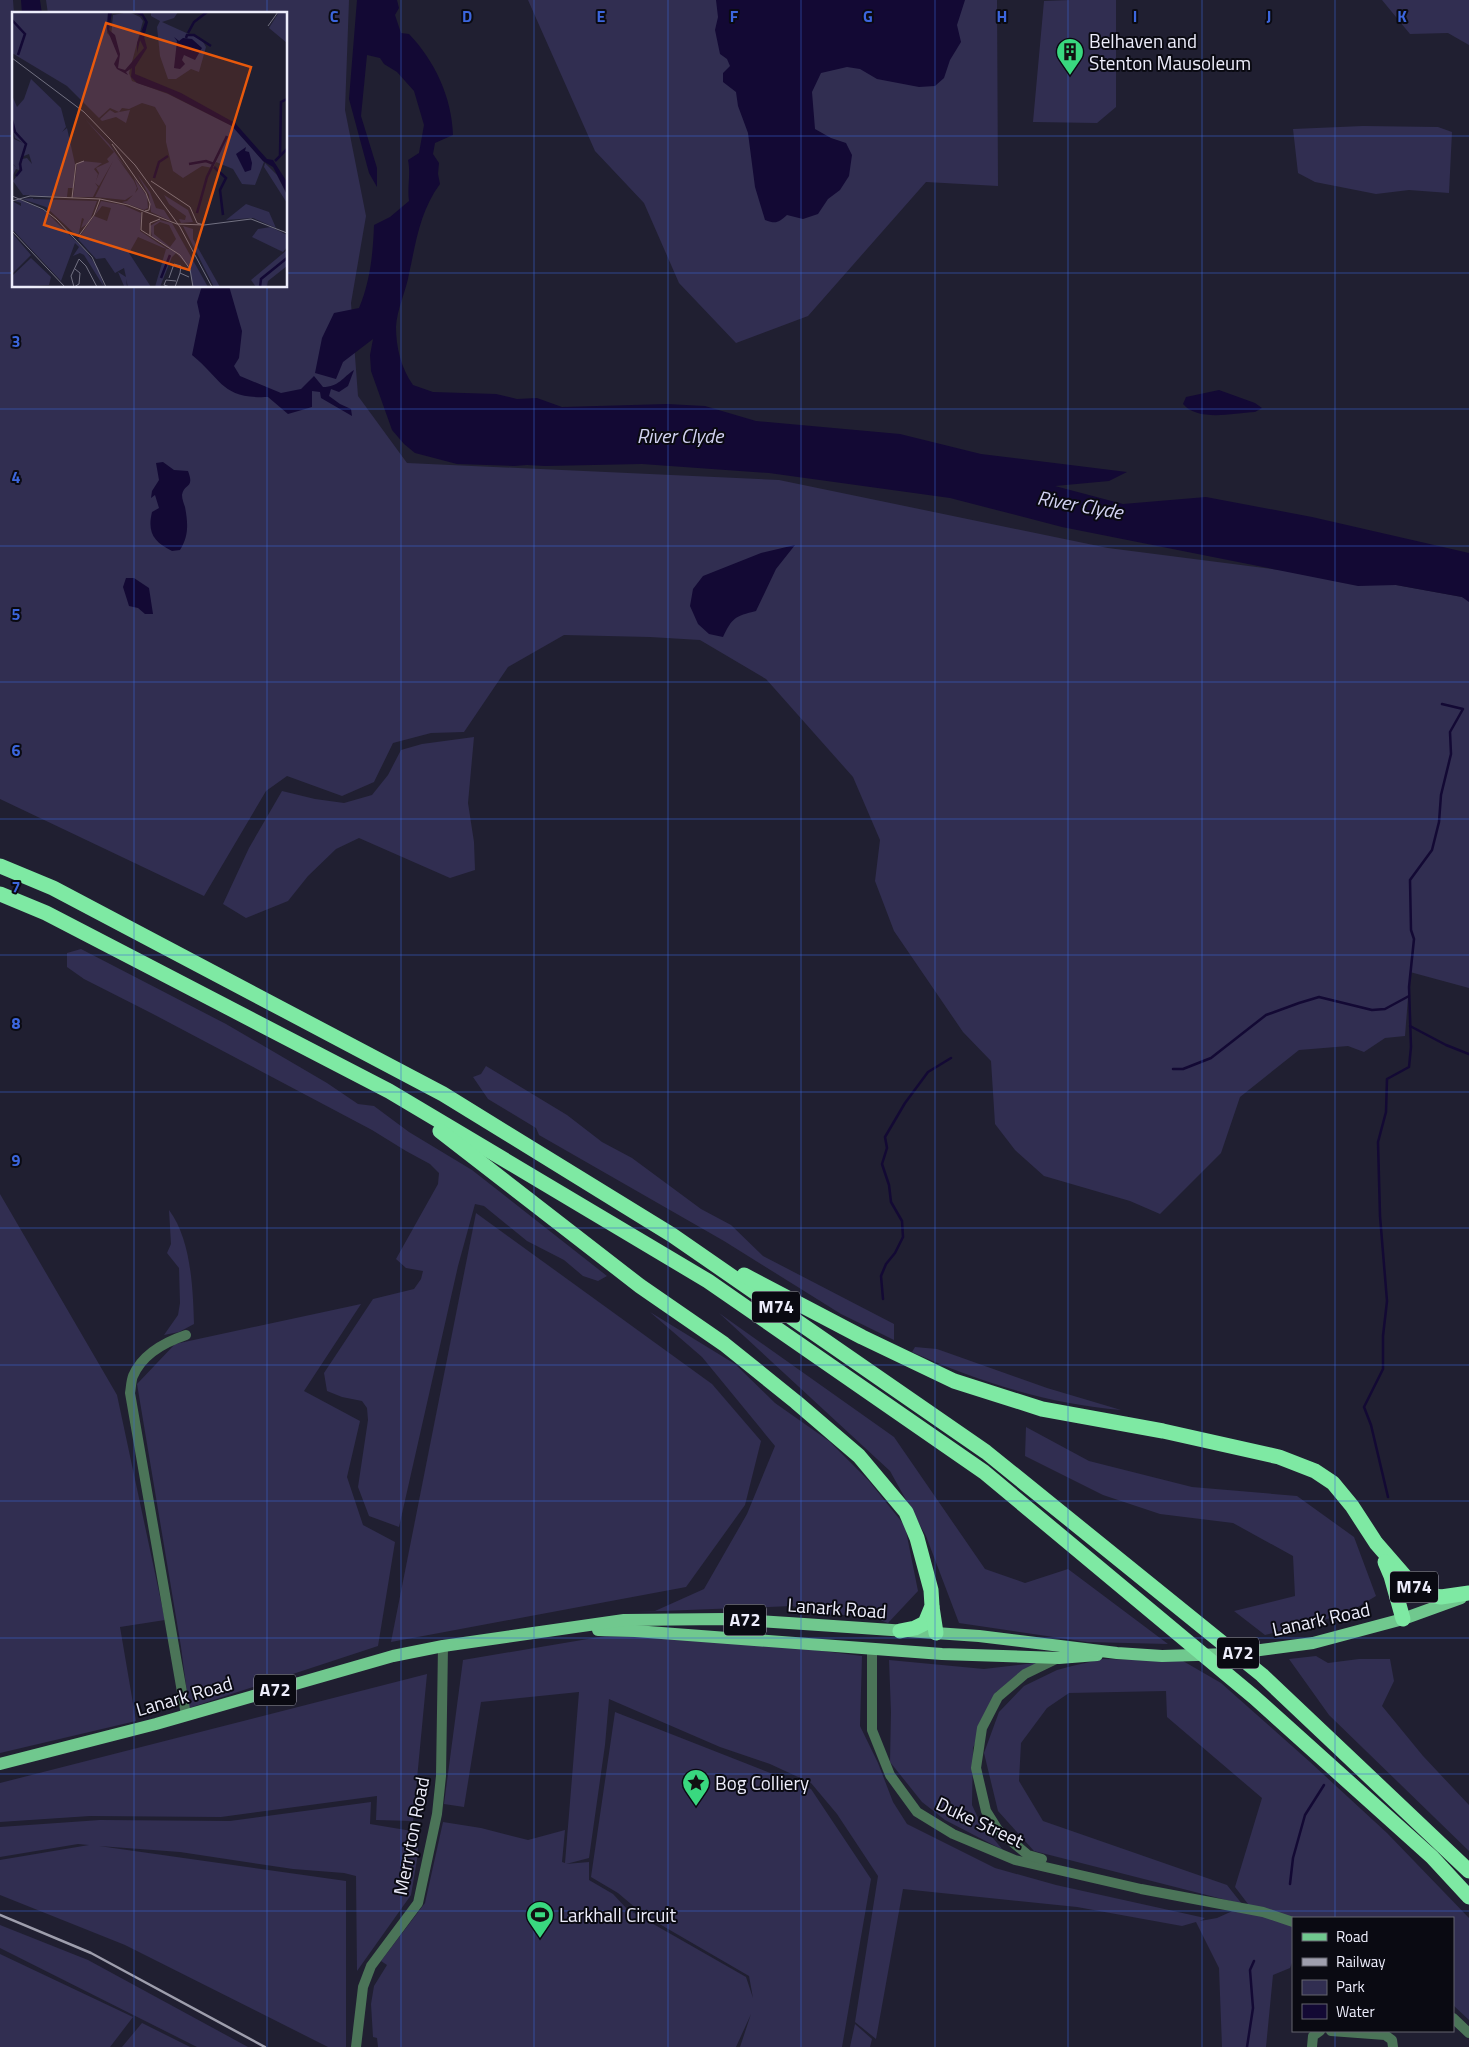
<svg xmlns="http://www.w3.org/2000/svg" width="1469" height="2047" viewBox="0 0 1469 2047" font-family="'Titillium Web',sans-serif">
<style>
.green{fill:#312e51}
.water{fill:#130934}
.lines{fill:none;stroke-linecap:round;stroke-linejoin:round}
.stream{stroke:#130934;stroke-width:2.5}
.minor{stroke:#4b7458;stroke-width:10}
.major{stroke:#70c88e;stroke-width:12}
.highway{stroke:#7ee9a3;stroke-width:15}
.rail{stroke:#9e9ead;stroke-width:2.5}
.grid{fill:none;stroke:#3c66dd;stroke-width:1;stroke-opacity:0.55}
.labels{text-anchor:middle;stroke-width:4;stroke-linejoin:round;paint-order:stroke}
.shield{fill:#0a0a12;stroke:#a9a9b5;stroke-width:1}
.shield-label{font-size:18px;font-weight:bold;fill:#ededfb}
.poi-label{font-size:19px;fill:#ededfb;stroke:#0a0a12;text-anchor:start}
.street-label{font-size:19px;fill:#ededfb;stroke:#0a0a12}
.water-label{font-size:20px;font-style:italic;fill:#d2d2f2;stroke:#0a0a12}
.inset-river{fill:none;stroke:#130934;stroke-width:2.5}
.inset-road{fill:none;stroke:#727182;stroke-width:1}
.view{fill:#e8590c;fill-opacity:0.15;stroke:#e8590c;stroke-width:2.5}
.inset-edge{fill:none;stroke:#ededfb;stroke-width:2.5}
.grid-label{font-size:16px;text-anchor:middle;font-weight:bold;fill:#3c66dd;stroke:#0a0a12;stroke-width:4;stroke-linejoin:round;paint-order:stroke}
</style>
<rect width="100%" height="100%" fill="#201f31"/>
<g class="green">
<path d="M0,0H13L14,14V286H286V14H48L46,0H349L345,110L366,216L351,303L358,396L407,463L779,480L1108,548L1396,585L1462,597L1469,600V988L1410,972L1405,1036L1385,1038L1364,1052L1348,1046L1299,1050L1240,1097L1221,1153L1160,1214L1130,1201L1044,1176L1015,1150L995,1124L991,1061L963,1032L894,931L875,881L880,840L853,777L766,679L700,640L650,637L564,635L508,667L464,732L431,733L393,743L374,782L342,796L287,776L266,791L204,896L0,799Z"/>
<path d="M528,0H997L998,186L926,182L808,316L736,343L679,283L644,203L595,151Z"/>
<path d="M1070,0H1116V107L1097,123L1033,122L1044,1Z"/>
<path d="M1382,0H1469V45L1448,33L1410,34Z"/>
<path d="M1363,126L1438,127L1452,132L1449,193L1409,190L1376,194L1315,182L1298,173L1293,129Z"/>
<path d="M474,737L468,803L474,842L475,870L450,878L359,838L336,849L308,876L288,901L246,918L223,904L249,848L282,791L315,799L344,803L372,795L388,775L401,750L422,744Z"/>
<path d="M81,949L226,1024L327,1083L358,1104L374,1106L409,1132L472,1170L607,1276L598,1281L583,1276L564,1260L527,1241L484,1206L475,1204L458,1266L399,1527L369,1516L358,1487L368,1420L367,1408L362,1401L342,1397L327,1391L324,1373L373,1299L414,1289L421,1279L423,1271L406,1268L396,1259L438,1184L439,1173L430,1164L406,1151L372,1130L153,1014L84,979L67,967V953Z"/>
<path d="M486,1066L567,1115L602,1142L632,1158L701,1209L731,1225L763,1256L894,1324V1340L841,1314L724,1241L539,1135L536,1128L488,1099L473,1077L481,1074Z"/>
<path d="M0,1194L117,1395L165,1620L120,1627L136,1721L0,1753Z"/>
<path d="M169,1210C191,1239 193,1288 194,1324L179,1332L164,1335L178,1315L180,1303L179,1268L167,1253L171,1244Z"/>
<path d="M476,1213L712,1384L761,1441L745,1505L686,1587L391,1642Z"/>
<path d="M361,1304L304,1391L360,1421L347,1477L363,1525L395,1542L378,1646L189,1708L181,1647L137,1384L175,1344Z"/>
<path d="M650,1312L735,1364L775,1403L829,1441L869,1481L905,1526L918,1591L888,1623L866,1615H832L792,1606L637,1612L655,1611L704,1589L747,1514L775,1446L702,1357Z"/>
<path d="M719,1313L894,1437L985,1569L1025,1583L1068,1569L1168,1644L1087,1642L959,1623L926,1536L890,1471Z"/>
<path d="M915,1347L937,1349L1047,1388L1121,1410C1048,1404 979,1382 912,1352Z"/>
<path d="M1026,1427L1089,1461L1192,1487L1297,1496L1354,1537L1376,1596L1346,1614L1265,1635L1234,1611L1295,1596L1293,1556L1233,1523L1160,1514L1103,1495L1025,1456Z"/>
<path d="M635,1631L680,1633L862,1656L860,1726L878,1763L893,1802L907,1824L995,1868L1056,1885L1205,1918L1200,1921L1217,1918L1248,1904L1235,1887L1262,1798L1167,1717L1166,1691L1069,1693L1047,1708L1021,1743L1019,1781L1043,1821L1227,1885L1242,1904L1034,1851L998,1811L984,1753L999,1712L1024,1686L1057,1670L1072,1666L1103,1659L1183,1661L1221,1683L1310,1762L1387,1833L1469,1918V2020L1453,2005V1918H1293V1960L1290,1968L1273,1975L1266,2047H1222L1219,1968L1196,1922L1182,1926L1077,1907L903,1889L876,2039L855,2022L878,1876L837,1814L811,1783L770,1764L720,1747L609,1699L605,1745L589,1858L566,1864L589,1862V1880L613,1894L627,1909L746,1977L753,1998L749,1976L644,1915L618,1893L591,1877L615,1712L811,1789L871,1879L842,2047H740L751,2014L736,2047H378L377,2038L373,2037L371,2004L374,1986L387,1965L381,1961L425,1903L443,1822L481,1828L528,1840L565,1830L562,1862L565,1863L579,1692L481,1702L464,1807L444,1804L463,1660Z"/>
<path d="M1316,1656L1328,1663L1359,1659H1390L1394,1681L1382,1706L1423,1756L1469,1805V1851L1329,1715L1289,1659Z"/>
<path d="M889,1660L984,1669L1042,1662L996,1692L973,1748L972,1805L981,1824L1003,1850L945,1820L922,1802L890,1762L891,1712Z"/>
<path d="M427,1674L413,1821L376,1820L377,1796L221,1817L90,1816L0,1822V1783Z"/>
<path d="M371,1802L370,1824L418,1832V1854L411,1895L357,1971L356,1876L344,1873L293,1869L180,1852L99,1846L346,1881V2047H328L125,1945L0,1895V1860L89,1845L78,1844L0,1857V1827L100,1820L230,1821Z"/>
<path d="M0,1925L88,1960L248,2047H197L0,1948Z"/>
<path d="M0,1954L133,2017L110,2047H0Z"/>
<path d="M142,2023L190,2047H122Z"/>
<path d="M855,2024L872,2039L870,2047H850Z"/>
</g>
<g class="water">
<path d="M21,0H40L42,14H22Z"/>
<path d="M357,0H397L399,8L395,15L401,33L409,34C435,61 452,98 453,135L435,143L433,154L439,163L438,174L440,184C420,211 416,242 409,274C406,291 397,309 396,327C396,347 401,368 413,385L433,392L496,394L517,399L537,398L562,407L667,404L705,406L756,421L900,434L981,454L1127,472L1109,481L1055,486L1123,504L1206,497L1312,517L1469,553V602L1462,597L1396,585L1358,586L1062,527L950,498L769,473L642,464L545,466L527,465L514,466L457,464L415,453L404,444L392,430L371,371L370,355L373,339L343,362L336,379L315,373L322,338L334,313L359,308C370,282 373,254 374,225L390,217L409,201C407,187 411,174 408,160L419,153L424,125L414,91L397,72L384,64L380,58L367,55L361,116L377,168V187L369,173L349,99Z"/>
<path d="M716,0H965L957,25L961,42L950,60L944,78L935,86L919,87L877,79L860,69L847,67L821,73L812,92L815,129L831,138L846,143L852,155L849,176L840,190L828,199L818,214L803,219L787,215C778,223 776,224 765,220L755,187L748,133L738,106L736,92L723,82V73L730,66L727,59L720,54L715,30L718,17Z"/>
<path d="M202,286H229L242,331L239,358L234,366L240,376L281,393L301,389L314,376L323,387C339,387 343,377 354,370L348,386L339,392L331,389L329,396L340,404L351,409L352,416L321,398L320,392L312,391V407L288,414L268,397C221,399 223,380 192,355L200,316L197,302Z"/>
<path d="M1219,390L1255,403L1262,408L1255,412C1233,413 1198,422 1183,404L1186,397Z"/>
<path d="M163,462L174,470L188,471C195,489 184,483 182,495C182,499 184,504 185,507C188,523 189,536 180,550L172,551C154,542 147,533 152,512L159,508L155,495L151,498L152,491L159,480L156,463Z"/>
<path d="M795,545L776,569L756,611C735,616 732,618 723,637L709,634L698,624L690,606L693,589L703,576L761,553Z"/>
<path d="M126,578H134L149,588L153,614H145L138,608L129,606L123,587Z"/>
</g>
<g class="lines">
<g class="stream">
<path d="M1410,1026L1446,1045L1469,1054"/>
<path d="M1173,1069H1183L1211,1058L1266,1015L1299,1003L1319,997L1372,1010L1385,1009L1409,996"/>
<path d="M883,1299L881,1276L886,1264L895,1253L903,1237L902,1221L891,1202L889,1185L882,1164L887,1148L885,1137L905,1103L928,1072L951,1058"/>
<path d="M1388,1497L1371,1425L1364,1407L1383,1369V1336L1387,1301L1380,1216L1378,1142L1386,1112L1387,1079L1409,1067L1411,1047L1409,987L1414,939L1411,930L1410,880L1432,850L1439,822L1441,795L1451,754L1450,732L1463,709L1442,704"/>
<path d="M1290,1884L1293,1858L1305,1815L1324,1785"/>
<path d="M1247,2047L1253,2008L1250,1970L1254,1961"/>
</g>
<g class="minor">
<path d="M872,1650V1730L890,1775L917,1812L953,1834L1015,1860L1141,1889L1263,1912L1293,1922"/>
<path d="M186,1715L130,1393C131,1388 131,1381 133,1376C142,1355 165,1342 186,1335"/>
<path d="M1042,1859L1028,1855L998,1830L986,1811L976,1768L982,1728L998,1697L1025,1674L1058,1658"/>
<path d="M1453,2018L1469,2033"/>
<path d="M1331,2031L1385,2035L1392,2040L1393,2047"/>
<path d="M356,2047L363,1987L371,1966L418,1903L437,1814L441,1776L443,1646"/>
<path d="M1312,2047L1313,2036L1320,2031"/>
</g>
<g class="major">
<path d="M598,1630L635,1631L942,1654L1059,1658L1097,1655"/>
<path d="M0,1764L156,1724L393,1656L443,1646L624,1620L725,1619L804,1624L979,1636L1117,1653L1162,1656L1230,1654L1313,1643L1403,1619L1461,1598"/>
</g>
<g class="highway">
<path d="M0,866L53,888L443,1094L672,1235L986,1452L1262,1675L1469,1871"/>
<path d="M0,894L46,913L389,1091L708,1281L984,1472L1254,1697L1432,1857L1469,1897"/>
<path d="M440,1131L640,1286L724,1344L796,1402L859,1456L906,1512L917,1538L931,1590L932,1606L925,1623L915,1628L900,1631"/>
<path d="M744,1275L862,1337L954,1381L1042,1409L1163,1431L1279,1457L1315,1471L1333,1483L1352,1506L1376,1543L1416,1589L1428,1595L1441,1597L1469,1593"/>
<path d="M1385,1562L1391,1576L1403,1619"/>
<path d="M932,1607L936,1633"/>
</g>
<path class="rail" d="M0,1915L91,1953L265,2047"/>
</g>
<path class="grid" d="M134,0V14M267,0V14M401,0V2047M534,0V2047M668,0V2047M801,0V2047M935,0V2047M1068,0V2047M1202,0V2047M1335,0V1918M0,136H14M286,136H1469M0,273H14M286,273H1469M134,286V2047M267,286V2047M0,409H1469M0,546H1469M0,682H1469M0,819H1469M0,955H1469M0,1092H1469M0,1228H1469M0,1365H1469M0,1501H1469M0,1638H1469M0,1774H1469M0,1911H1469M1335,2031V2047"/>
<defs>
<symbol id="building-pin" viewBox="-11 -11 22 30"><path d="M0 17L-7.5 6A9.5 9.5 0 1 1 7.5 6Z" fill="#39d87f" stroke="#0a0a12"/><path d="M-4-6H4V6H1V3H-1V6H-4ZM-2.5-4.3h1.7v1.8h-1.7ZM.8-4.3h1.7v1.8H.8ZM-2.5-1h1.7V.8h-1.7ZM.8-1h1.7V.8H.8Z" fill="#111"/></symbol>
<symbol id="sight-pin" viewBox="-11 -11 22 30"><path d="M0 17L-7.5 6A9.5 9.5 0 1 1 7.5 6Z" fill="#39d87f" stroke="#0a0a12"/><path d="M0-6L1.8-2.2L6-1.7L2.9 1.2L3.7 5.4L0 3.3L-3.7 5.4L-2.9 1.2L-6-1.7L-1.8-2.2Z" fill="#111"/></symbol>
<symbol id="stadium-pin" viewBox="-11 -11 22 30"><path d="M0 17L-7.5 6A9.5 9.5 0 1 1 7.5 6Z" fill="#39d87f" stroke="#0a0a12"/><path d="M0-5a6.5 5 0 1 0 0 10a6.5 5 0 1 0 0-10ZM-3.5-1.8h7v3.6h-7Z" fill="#111"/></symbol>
</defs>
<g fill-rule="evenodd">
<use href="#building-pin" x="1054" y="36" width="32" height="43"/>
<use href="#sight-pin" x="680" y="1767" width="32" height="43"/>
<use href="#stadium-pin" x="524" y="1899" width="32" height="43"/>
</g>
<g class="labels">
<g class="shield">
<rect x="752" y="1291.5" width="48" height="31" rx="4"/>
<rect x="1390" y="1571.5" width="48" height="31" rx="4"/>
<rect x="724" y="1604.5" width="42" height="31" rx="4"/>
<rect x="1217" y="1637.5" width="42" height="31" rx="4"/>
<rect x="254" y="1674.5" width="42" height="31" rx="4"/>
</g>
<g class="shield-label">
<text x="776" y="1313">M74</text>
<text x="1414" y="1593">M74</text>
<text x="745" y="1626">A72</text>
<text x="1238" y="1659">A72</text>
<text x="275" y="1696">A72</text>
</g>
<g class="poi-label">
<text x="1089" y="48">Belhaven and<tspan x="1089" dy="22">Stenton Mausoleum</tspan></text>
<text x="715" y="1790">Bog Colliery</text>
<text x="559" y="1922">Larkhall Circuit</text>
</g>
<g class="street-label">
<text transform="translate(837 1608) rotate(4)" y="7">Lanark Road</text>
<text transform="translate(1321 1619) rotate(-12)" y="7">Lanark Road</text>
<text transform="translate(184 1696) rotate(-16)" y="7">Lanark Road</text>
<text transform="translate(980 1822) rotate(25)" y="7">Duke Street</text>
<text transform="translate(411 1836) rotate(-79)" y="7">Merryton Road</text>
</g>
<g class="water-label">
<text x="680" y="443">River Clyde</text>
<text transform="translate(1080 505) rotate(10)" y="7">River Clyde</text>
</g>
</g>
<g transform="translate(12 12)">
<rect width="275" height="275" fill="#201f31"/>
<path d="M0,0H96L95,21L99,25L101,3L117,0L128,5L131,9L117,61L120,69L156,82L220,114L252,150L243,173L230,172L221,157L204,150L201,156L190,154L171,166L161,159L154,130V114L143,95L130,91L117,97L110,96L107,100L118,98L114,111L104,105L90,109L88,107L98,98L103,101L107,100L98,96L87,106L55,74L0,41ZM139,0H166L162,6L150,10L190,28L194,35L187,60L179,57L164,67H156L148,44L145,15L148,9L139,4ZM267,0L275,1V31L257,16ZM19,67L49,96L54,115L50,120L55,116L63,152L61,176H56L55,185L11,183L1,169L8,160L10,147L15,146L20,152L17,142L9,145L7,158L4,157L0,165V152L5,156L0,151V121L2,127L11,131L3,126L0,116V83L5,95L12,87ZM73,107L97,132L114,156L104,144L122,169L125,176L123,181L126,177L122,166L135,184L136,196L132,198L110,190L115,189L121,183L113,188L83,185L101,149L87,174L83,171L86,175L81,185H61L65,152L70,149L90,151L82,157L86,162L84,169L87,161L84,156L97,150L95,147L102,140ZM253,151L265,163L275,183V191L252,155ZM125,162L138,180L144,196L152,198L159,209L139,200L137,183ZM152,183L176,198L181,210L169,211L167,207L173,208L174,204L157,192ZM21,186V187L85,189L77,211L69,216L72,207L70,206L66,225L34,195L10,187ZM7,187L33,199L73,238L86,256L92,275L72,243L68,241L61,244L67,235L63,231L49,269L0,217V189L9,194V191L3,189ZM89,189L111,193L129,201L128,219L155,237H158L140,225L138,214L148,208L160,211L196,275H181L178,256L164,241L160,245L148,275H143L154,237L126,225L117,241L139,275H116L114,267L115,275L112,274L106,260L114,265L112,256L103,261L93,246L84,247L66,227L82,204L95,209L99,196L90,194L83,203ZM148,210L157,213L164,227L158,235L142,222V214ZM234,192L257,200L264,216L241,206L214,208ZM171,214L181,217V227L208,275H202ZM259,215L275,223V235L271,240L240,225L246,217ZM0,221L19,243L0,262ZM275,238V254L256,269L255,275H244L239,268ZM19,246L39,265L37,273L0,275V264Z" fill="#312e51" fill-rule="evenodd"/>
<path d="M100,0L97,18L103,23L108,42L106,56L113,58L132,36L128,28L125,41V31L133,10L130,4L122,1L130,0L136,10L132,25L135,36L123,55V62L169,81L223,111L255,147L261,148L275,170V182L261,155L251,149L220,114L155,81L125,71L119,65L120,56L114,60L116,63L105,57L102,52L106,44L95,17L96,1ZM162,25L167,29L171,26L180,27L190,36L183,48L172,43L170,48L173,52L168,57L162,56L165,29ZM234,135L233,139L237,140L240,151L239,158L233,160L224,142Z" fill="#130934"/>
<path class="inset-river" d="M0,8L13,22L6,43M176,21L182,10L195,0M174,26L175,23H182L199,34M0,108L3,120L14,132L8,152L9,158L4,164M268,144L269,90L275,87M263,149L275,137M177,152L194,149L202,152M202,155L214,166L208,178L211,203M142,166L147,150L156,144M185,201L195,165L215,124M149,266L158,243M248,275L249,267L275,246"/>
<path class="inset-road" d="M256,14L266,0M0,46L72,100L123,153L168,215L200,275M100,132L134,181L138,192L137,198L133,199M139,169L178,195L185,211L192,213M0,184L31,197L44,207L80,245L94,275M60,186L64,152L72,149M0,189L18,184L88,187L116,193L165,212L192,213L239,207L275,221M130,200L129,218L168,243L178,257L181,275M0,219L53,275M138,224V211L148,207M66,225L82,203L88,187M157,266L162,252L169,254L168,261M62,275L59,264L67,247L74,254L85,275M62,275L67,272L68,261L63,257M158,275L152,273L154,268L164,269M163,275L168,261L177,265"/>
<path class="view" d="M94,11L239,55L177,258L32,213Z"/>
<rect width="275" height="275" class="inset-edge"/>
</g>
<g class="grid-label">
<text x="334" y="22">C</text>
<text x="467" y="22">D</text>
<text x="601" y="22">E</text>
<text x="734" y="22">F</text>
<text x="868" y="22">G</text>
<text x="1002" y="22">H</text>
<text x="1135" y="22">I</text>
<text x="1269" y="22">J</text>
<text x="1402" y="22">K</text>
<text x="16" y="347">3</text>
<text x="16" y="483">4</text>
<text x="16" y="620">5</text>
<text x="16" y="756">6</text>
<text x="16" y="893">7</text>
<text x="16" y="1029">8</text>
<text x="16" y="1166">9</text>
</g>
<rect x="1292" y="1917" width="162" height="115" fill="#0a0a12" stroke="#65656f"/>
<rect x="1302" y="1933" width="25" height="8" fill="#70c88e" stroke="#65656f"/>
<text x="1336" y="1942" font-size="15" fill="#ededfb">Road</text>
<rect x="1302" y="1958" width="25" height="8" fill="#9e9ead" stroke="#65656f"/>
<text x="1336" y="1967" font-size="15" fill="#ededfb">Railway</text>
<rect x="1302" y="1980" width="25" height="15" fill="#312e51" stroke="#65656f"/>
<text x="1336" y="1992" font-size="15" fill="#ededfb">Park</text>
<rect x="1302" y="2004" width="25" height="15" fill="#130934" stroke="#65656f"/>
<text x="1336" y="2017" font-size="15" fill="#ededfb">Water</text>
</svg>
